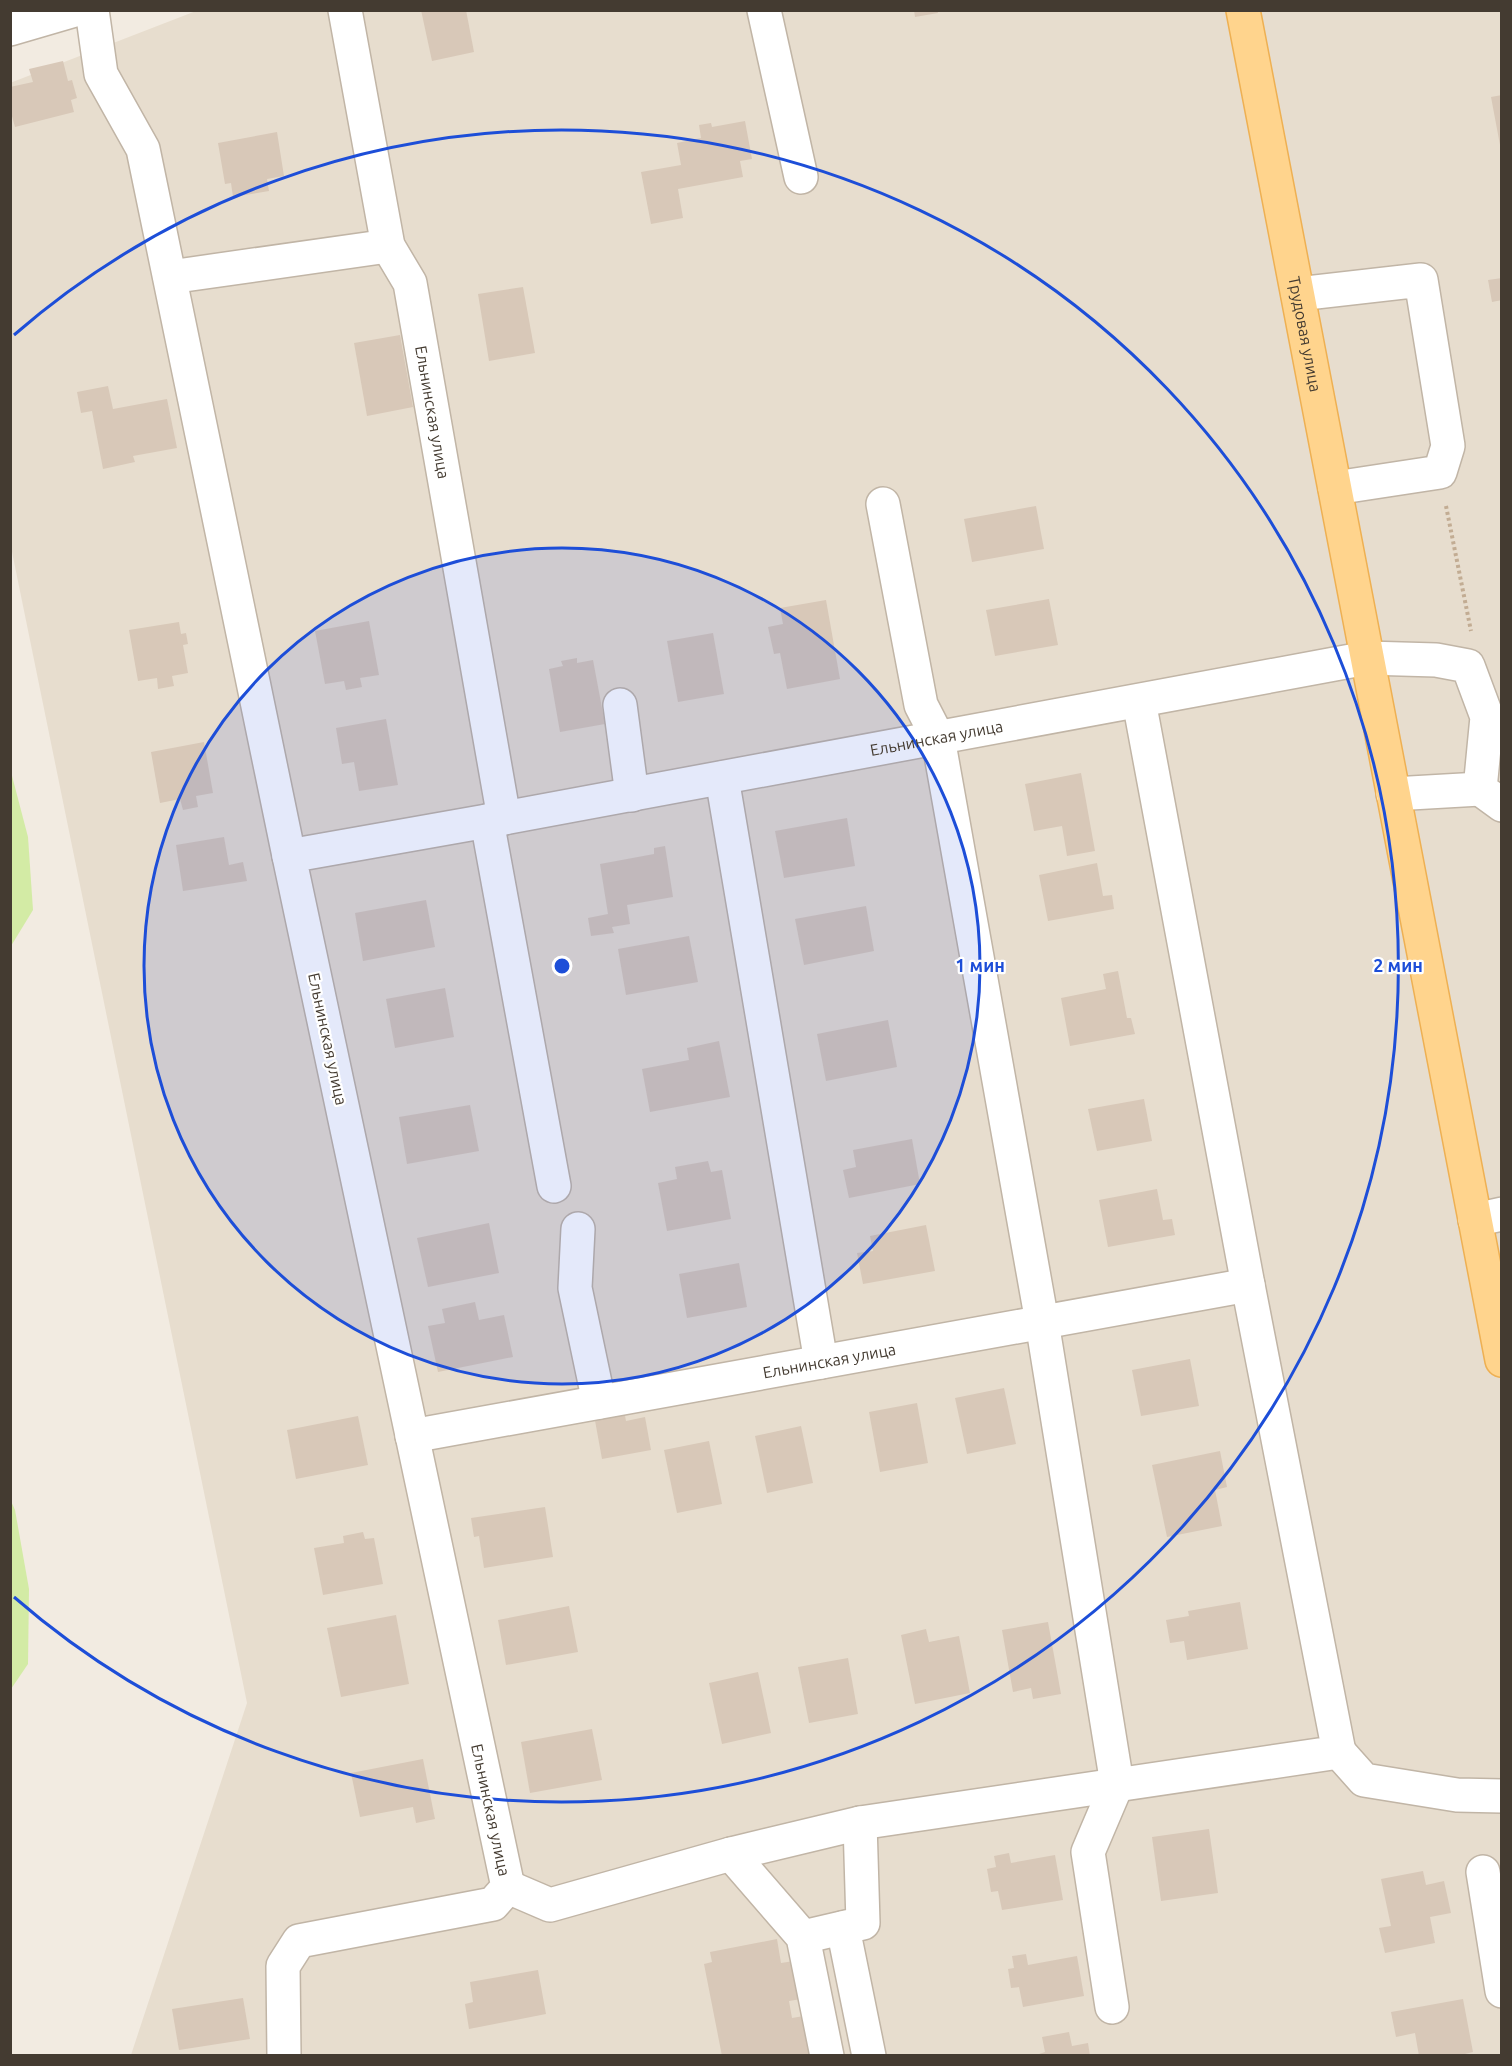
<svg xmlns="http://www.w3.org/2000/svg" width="1512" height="2066" viewBox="0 0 1512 2066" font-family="Ubuntu,sans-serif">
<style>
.residential{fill:#e7ddce}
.green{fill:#d3eba5}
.building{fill:#d8c8b8}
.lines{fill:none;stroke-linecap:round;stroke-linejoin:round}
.minor-casing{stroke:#c1b5a6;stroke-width:36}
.major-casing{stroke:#eeb053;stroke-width:36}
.path{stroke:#c2ac93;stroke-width:4;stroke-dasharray:3 3;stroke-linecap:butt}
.minor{stroke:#fff;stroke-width:33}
.major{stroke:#ffd48d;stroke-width:33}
.ring{fill:none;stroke:#1d4ed8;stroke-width:3}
.labels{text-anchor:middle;stroke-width:4.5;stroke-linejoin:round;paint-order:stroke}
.street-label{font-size:16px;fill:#443b31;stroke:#fff}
.centre{fill:#1d4ed8;stroke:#fff;stroke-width:3}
.ring-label{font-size:18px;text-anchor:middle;font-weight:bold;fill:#1d4ed8;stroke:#fff;stroke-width:4.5;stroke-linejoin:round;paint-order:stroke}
</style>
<rect width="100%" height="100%" fill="#f2ebe1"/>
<path class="residential" d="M196,11H1501V2055H131L247,1703L11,547L10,83Z"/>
<g class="green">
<path d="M11,772L28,837L33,910L11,946Z"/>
<path d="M10,1499L15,1510L29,1589L28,1664L11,1689Z"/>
</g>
<g class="building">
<path d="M421,10H466L474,52L432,61Z"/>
<path d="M914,10H937L938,13L915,17Z"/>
<path d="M63,61L68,81L72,80L77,98L71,100L74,112L15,127L10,109V87L33,82L29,69Z"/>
<path d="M1502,95V145H1500L1491,97Z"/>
<path d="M745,121L752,159L740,161L743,177L678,189L683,218L651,224L641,172L681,165L677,143L701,138L699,125L711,123L712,127Z"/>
<path d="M277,132L284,176L267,179L269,191L233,197L231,183L225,184L218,143Z"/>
<path d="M1502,278V300L1492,302L1488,280Z"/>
<path d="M523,287L535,353L489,361L478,294Z"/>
<path d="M400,335L413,407L367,416L354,343Z"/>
<path d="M108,386L113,409L167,399L177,448L133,456L135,462L103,469L92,411L81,413L77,392Z"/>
<path d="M1036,506L1044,549L972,562L964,519Z"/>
<path d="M1049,599L1058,645L995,656L986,610Z"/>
<path d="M826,600L840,679L787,689L780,653L774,654L768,627L783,624L780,608Z"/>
<path d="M369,621L379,675L360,678L362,687L346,690L344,681L325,684L315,631Z"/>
<path d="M179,622L181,634L186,633L188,644L183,645L188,673L172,676L174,686L158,689L157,678L138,681L129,630Z"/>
<path d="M713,633L724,694L678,702L667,641Z"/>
<path d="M577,658V663L593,660L605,724L560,732L549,669L563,666L561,661Z"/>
<path d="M386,719L398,785L359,791L354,762L342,764L336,728Z"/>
<path d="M204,742L213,793L196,796L198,807L183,810L180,799L160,803L151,752Z"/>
<path d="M1081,773L1095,851L1067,856L1062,826L1034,831L1025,784Z"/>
<path d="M847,818L855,866L784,878L775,831Z"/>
<path d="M224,837L229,865L243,862L247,881L183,891L176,845Z"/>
<path d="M665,846L673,897L627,905L630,924L612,927L614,933L591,936L588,918L608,914L600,864L654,854V848Z"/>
<path d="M1097,863L1103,896L1112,895L1114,909L1048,921L1039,875Z"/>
<path d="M426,900L435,947L363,961L355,913Z"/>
<path d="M866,906L874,951L804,965L795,919Z"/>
<path d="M689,936L698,982L626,995L618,949Z"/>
<path d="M1118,971L1127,1018H1131L1135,1034L1070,1046L1061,998L1106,989L1103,974Z"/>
<path d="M445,988L454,1037L395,1048L386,999Z"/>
<path d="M888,1020L897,1067L826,1081L817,1034Z"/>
<path d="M719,1041L730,1097L650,1112L642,1069L689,1060L687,1048Z"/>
<path d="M1144,1099L1152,1141L1097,1151L1088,1109Z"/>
<path d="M470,1105L479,1151L407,1164L399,1117Z"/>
<path d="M912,1139L920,1184L849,1198L843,1170L856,1167L853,1150Z"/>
<path d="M708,1161L711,1172L722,1170L731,1219L667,1231L658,1183L677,1179L675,1167Z"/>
<path d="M1157,1189L1163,1220L1172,1219L1175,1235L1108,1247L1099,1200Z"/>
<path d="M489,1223L499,1273L428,1287L417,1238Z"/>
<path d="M926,1225L935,1271L863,1284L857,1253L873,1251L870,1236Z"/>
<path d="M739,1263L747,1307L687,1318L679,1274Z"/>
<path d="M475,1302L479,1320L504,1315L513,1357L438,1372L428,1326L445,1323L442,1309Z"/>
<path d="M1190,1359L1199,1406L1141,1416L1132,1370Z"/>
<path d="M1004,1388L1016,1444L967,1454L955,1398Z"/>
<path d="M917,1403L928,1463L880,1472L869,1412Z"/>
<path d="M624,1410L626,1421L645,1417L651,1450L602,1459L594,1415Z"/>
<path d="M358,1416L368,1465L296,1479L287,1430Z"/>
<path d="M801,1426L813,1483L767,1493L755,1436Z"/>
<path d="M709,1441L722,1504L677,1513L664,1450Z"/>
<path d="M1220,1451L1227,1487L1215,1490L1222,1526L1167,1537L1152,1465Z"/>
<path d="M545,1507L553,1557L484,1568L479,1536L474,1537L471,1518Z"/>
<path d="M363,1532L365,1539L374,1538L383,1584L323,1595L314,1548L344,1543L343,1536Z"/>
<path d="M1240,1602L1248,1649L1187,1660L1184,1641L1170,1643L1166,1620L1189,1616L1188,1611Z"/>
<path d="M569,1606L578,1652L506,1665L498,1620Z"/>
<path d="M396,1615L409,1684L341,1697L327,1628Z"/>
<path d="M1048,1622L1061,1694L1033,1699L1031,1688L1013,1692L1002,1630Z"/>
<path d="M926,1629L929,1642L959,1636L970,1693L915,1704L901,1635Z"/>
<path d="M848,1658L858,1714L809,1723L798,1667Z"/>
<path d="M758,1672L771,1733L722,1744L709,1683Z"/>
<path d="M592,1729L602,1780L530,1793L521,1742Z"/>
<path d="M423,1759L435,1819L416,1823L413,1807L360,1817L351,1773Z"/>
<path d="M1209,1829L1218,1893L1161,1901L1152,1837Z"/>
<path d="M1009,1853L1011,1863L1055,1855L1063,1900L1002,1910L998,1891L991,1892L987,1869L996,1867L994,1856Z"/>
<path d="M1423,1871L1426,1885L1444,1881L1451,1913L1430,1917L1435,1943L1385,1953L1379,1928L1391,1926L1381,1879Z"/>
<path d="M777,1939L781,1963L794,1961L801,1999L789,2001L792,2018L804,2016L812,2056H722L704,1964L712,1962L710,1952Z"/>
<path d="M1026,1954L1028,1965L1077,1956L1084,1996L1023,2007L1019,1987L1011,1988L1008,1969L1014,1968L1012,1956Z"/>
<path d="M538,1970L546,2014L469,2029L465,2004L473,2002L470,1982Z"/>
<path d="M243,1998L250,2039L179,2050L172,2009Z"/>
<path d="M1463,1999L1473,2052L1457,2056H1419L1415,2033L1396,2037L1391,2012Z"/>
<path d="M1069,2032L1072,2046L1088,2043L1090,2056H1033L1045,2052L1042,2037Z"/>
</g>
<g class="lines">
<defs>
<g id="minor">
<path d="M92,10L101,74L143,149L289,856"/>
<path id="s1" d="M345,10L388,246L410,283L504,818"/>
<path d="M764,10L801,177"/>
<path d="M10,29L75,10"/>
<path d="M170,277L388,246"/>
<path d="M1298,294L1421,280L1448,446L1440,472L1335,488"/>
<path d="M883,504L921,705L938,738L1042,1322L1117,1784L1088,1852L1112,2007"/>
<path d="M620,705L632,795"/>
<path d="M722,778L821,1362"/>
<path d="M1393,794L1480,789"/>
<path d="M487,821L554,1186"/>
<path d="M1475,1220L1502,1214"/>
<path d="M578,1229L575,1288L599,1402"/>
<path id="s2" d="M412,1436L1248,1285"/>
<path d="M1339,1752L1364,1780L1457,1795L1502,1796"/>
<path d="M731,1854L803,1937L827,2056"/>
<path d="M1483,1872L1502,1991"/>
<path d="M508,1887L550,1905L731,1854L860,1823L1339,1752L1248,1285L1139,701"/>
<path d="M843,1928L869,2056"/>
<path d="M803,1937L863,1923L860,1823"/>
<path id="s3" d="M284,2056L283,1966L299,1941L493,1904L508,1887L289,856L504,818L1367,658L1436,660L1468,666L1487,717L1480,789L1502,805"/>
</g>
<g id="major">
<path id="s4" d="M1243,10L1502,1360"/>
</g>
</defs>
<use href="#minor" class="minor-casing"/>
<use href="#major" class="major-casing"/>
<path class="path" d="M1446,506L1471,631"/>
<use href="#minor" class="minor"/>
<use href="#major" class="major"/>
</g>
<circle cx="562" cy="966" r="418" fill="#1d4ed8" fill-opacity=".12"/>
<g class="ring">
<circle cx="562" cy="966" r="418"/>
<path d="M14 335A836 836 0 1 1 14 1597"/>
</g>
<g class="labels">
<g class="street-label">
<text dy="6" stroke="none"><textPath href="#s4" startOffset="330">Трудовая улица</textPath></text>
<text dy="6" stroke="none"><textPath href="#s1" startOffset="414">Ельнинская улица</textPath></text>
<text dy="6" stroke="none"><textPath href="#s3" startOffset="2052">Ельнинская улица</textPath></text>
<text transform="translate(328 1039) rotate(78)" y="6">Ельнинская улица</text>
<text dy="6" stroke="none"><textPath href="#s2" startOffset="424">Ельнинская улица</textPath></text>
<text transform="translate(491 1810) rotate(78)" y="6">Ельнинская улица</text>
</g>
</g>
<circle cx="562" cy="966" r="9" class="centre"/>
<g class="ring-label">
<text x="980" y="972">1 мин</text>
<text x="1398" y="972">2 мин</text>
</g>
<rect width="1512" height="2066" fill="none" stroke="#443b31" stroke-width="24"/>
</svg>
